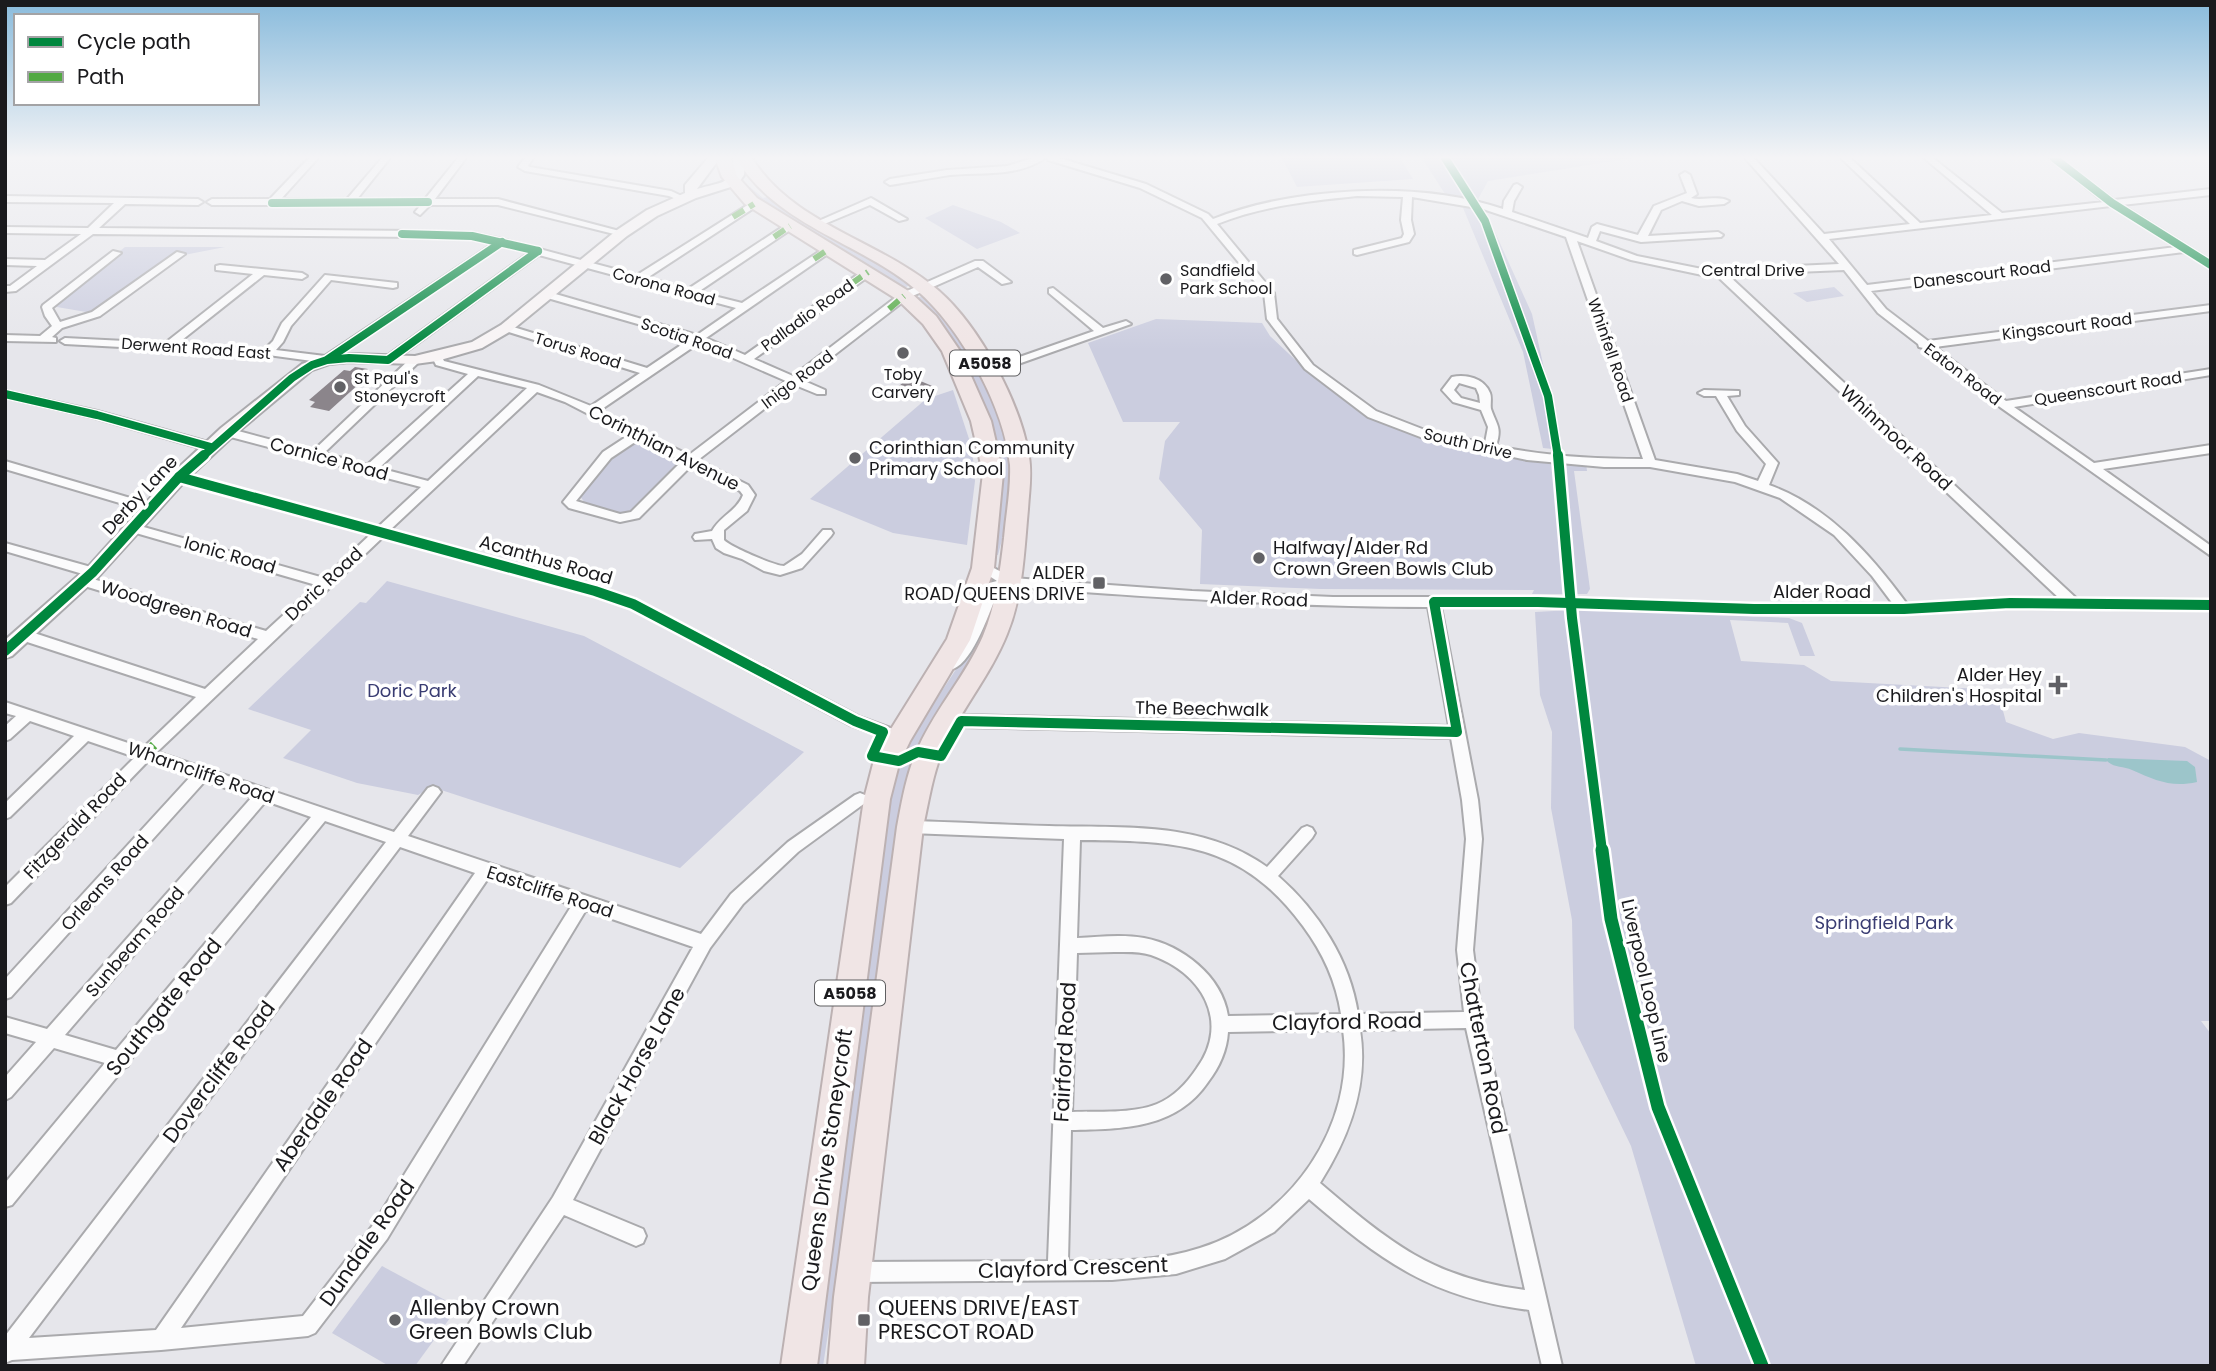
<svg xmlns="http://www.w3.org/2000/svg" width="2216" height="1371" viewBox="0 0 2216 1371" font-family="Poppins,sans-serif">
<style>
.green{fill:#cbcddf}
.water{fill:#9cc5ca}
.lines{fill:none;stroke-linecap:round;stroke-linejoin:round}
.stream{stroke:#9cc5ca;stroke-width:3.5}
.building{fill:#8b858b}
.street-casing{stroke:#aaaaad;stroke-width:4}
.secondary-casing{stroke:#aaaaad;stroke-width:4}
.highway-casing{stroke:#bcb1b2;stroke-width:4}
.street{fill:#fbfbfc;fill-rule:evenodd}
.secondary{fill:#f8f4f5;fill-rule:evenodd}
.highway{fill:#f0e5e5;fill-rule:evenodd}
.quiet-far1{stroke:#52a943;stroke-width:6;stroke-dasharray:13 6;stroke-linecap:butt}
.quiet{stroke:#52a943;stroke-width:9;stroke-dasharray:17 9;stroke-linecap:butt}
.cycleway-far2-casing{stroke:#fff;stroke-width:11}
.cycleway-far1-casing{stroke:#fff;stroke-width:15}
.cycleway-casing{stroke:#fff;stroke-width:18}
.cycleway-far2{stroke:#00873e;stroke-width:8}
.cycleway-far1{stroke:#00873e;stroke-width:10}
.cycleway{stroke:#00873e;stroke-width:13}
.poi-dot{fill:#616165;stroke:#fff;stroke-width:2.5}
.labels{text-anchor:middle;stroke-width:7;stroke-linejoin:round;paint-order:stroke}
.far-poi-label{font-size:16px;fill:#1a1a1d;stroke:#fff;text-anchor:start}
.far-street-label{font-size:16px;fill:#1a1a1d;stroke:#fff}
.shield{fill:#fff;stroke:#5f5f61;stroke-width:2}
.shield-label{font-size:16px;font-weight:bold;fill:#1a1a1d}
.street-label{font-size:18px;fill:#1a1a1d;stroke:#fff}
.poi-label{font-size:18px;fill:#1a1a1d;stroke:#fff;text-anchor:start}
.park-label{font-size:18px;fill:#393c72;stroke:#fff}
.near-street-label{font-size:21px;fill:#1a1a1d;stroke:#fff}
.near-poi-label{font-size:21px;fill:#1a1a1d;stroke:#fff;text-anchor:start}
</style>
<rect width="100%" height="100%" fill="#e6e6eb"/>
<g class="green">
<path d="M1282,158H1400L1413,179L1297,187Z"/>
<path d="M1422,158H1633L1488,181L1477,201L1447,197Z"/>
<path d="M744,187H750L763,198L767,197L911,284L903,289L754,197Z"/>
<path d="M1461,203L1477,205L1490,221L1532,314L1562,450L1543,448L1523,352Z"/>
<path d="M953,205L1001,222L1020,233L977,249L925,218Z"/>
<path d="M125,247H225L184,255L92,313L51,306Z"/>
<path d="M1834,287L1844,296L1807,302L1793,293Z"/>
<path d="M927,294L968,343L1010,443L1011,505L998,555H992C995,525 1001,493 1000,464C1000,447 993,432 987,417C971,371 951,333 917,298Z"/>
<path d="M1156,319L1262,323L1270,336L1305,369L1372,419L1424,438L1481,451L1586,463L1587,471H1574L1590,589L1587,594H1532L1534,590L1321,589L1200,584L1202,530L1159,479L1165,441L1180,422H1123L1088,343Z"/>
<path d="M953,390L972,448L975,481L967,545L893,533L810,499L926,399Z"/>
<path d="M636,441L679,463L635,509L620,513L587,506L580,496L612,457Z"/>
<path d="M387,581L584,636L804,752L680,868L432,787L418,795L357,783L283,758L311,730L248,709L360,602L366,603Z"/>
<path d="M1591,609L1789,618L1802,623L1815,656H1800L1788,623L1730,620L1741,661L1804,665L1831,681L1980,689C1998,696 2002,704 2006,722L2053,739L2079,733L2185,747L2211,761V1021H2201L2211,1034V1366H1696L1631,1146L1574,1028L1572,920L1551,808L1552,732L1540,695L1535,612Z"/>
<path d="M986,617L993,618L985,638L924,743L903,751C930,706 963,664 986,617Z"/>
<path d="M917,757L823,1366H812L888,804L898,766Z"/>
<path d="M382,1266L458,1307L415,1366H389L332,1333Z"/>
</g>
<path class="water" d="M2108,758L2187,761L2195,767L2197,782C2171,788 2155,780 2132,770C2123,766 2113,768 2106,760Z"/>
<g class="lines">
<path class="stream" d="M1900,749L2106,760"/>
</g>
<g class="building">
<path d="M355,367L368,369L365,372L371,373L329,411L310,407L315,402L309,400L344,370L350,371Z"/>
<path d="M911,377L937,388L922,400L896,388Z"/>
</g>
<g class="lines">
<defs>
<g id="street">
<path d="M309,158H318L281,199H347L382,158H390L357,199H425L458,158H466L435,199H498L627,233L622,236L498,205H430L420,215L415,212L421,205H212L207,202L212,199H270Z"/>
<path d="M525,158H533L528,166L530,167L671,191L688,199L683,202L669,196L525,171L518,167Z"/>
<path d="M1034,158H1045C1019,177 981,172 950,175C930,178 910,182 890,185L885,182L890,179L947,170L1007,166Z"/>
<path d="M1047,158H1059L1146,184L1208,214L1213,219C1294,187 1420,180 1503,209L1504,201L1514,185L1517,184L1522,187L1514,201L1512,212L1588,238L1592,227L1597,224L1638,235L1654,206L1687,193L1680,175L1685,172L1690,175L1697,194L1691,198C1703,201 1719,195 1729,201L1724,204L1699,206L1682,201L1661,210L1648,236L1718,232L1723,235L1721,237L1641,242L1600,231L1596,241L1637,256L1707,270L1839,264L1745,158H1754L1824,234L1910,224L1841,158H1850L1920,223L1992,215L1924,158H1933L2002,213L2104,202L2050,158H2059L2114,200L2211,189V195L2122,205L2211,261V268L2184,252L1871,291L1886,309L1928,341L2211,305V311L1935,347L2006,401L2211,369V375L2014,407L2094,463L2211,445V453L2103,469L2211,546V556L2000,407L1923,348L1919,347L1918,344L1878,313L1844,270L1728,275L2077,599L2211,600V610L2010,608L1904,614H1754L1538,607H1441L1478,800L1482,839L1473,950L1482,1020L1562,1366H1542L1529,1310C1432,1298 1381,1261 1309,1199L1274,1232L1225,1259L1176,1274L1112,1280L854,1282L847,1279L844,1272L847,1265L854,1262L1048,1261L1064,839L910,833L905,832L902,827L905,822L910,821C956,822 1003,825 1049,826C1123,828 1203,821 1267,867L1302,828L1307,826L1312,828L1315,833L1312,838L1278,876C1318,911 1350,960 1358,1014L1464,1012L1457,950L1466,839L1462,800L1451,738L961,727L942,722L940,718L942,714L947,712L961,715L1449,726L1428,607C1289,607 1150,597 1011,587L999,589C990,610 974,661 953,669L946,664L961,644L989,583L997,581L977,568L978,565H988L1013,578L1192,591L1333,597H1538L1754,604H1893L1872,576L1834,535L1780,498L1735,482L1650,467H1604L1527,460L1423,438L1368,417L1305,369L1267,319L1264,293L1202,218L1140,188L1048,160ZM1357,196L1403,197L1401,220L1404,234L1402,238L1354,250V254L1357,255L1409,242L1414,234L1411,220L1412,197L1483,209L1566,237L1643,459C1593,459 1544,456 1496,446C1502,427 1497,426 1491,409C1490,404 1492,398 1490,393C1484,378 1466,374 1452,377L1442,390L1453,402L1481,410L1488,427L1485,443L1430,432L1376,411L1313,365L1277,319L1274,293L1217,224C1262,206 1309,201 1357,196ZM2111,206L2176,247L1867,285L1829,239ZM1577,241L1631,260L1707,276H1717L2060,599L2010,598L1907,604C1871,555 1828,506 1769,485L1778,463L1745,426L1727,396L1739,395V391L1704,390L1698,393L1704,396H1716L1737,431L1766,464L1758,481L1737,474L1655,460ZM1459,383L1476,388L1479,395L1480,403L1461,398L1454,390ZM1080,840C1177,841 1241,842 1303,926C1323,953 1336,981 1341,1014L1228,1016C1222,976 1182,945 1144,938C1122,934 1099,937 1077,938ZM1114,952C1126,952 1139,951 1151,955C1201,972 1231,1021 1197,1068C1187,1083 1174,1097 1157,1104C1132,1114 1099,1111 1072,1112L1077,953ZM1466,1028L1525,1290C1432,1278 1389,1242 1320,1183C1349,1137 1369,1085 1360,1030ZM1343,1030C1357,1126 1290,1220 1200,1248C1158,1262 1112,1261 1068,1261L1071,1130C1123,1129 1176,1129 1208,1082C1219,1068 1227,1050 1228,1032Z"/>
<path d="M5,196L198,199L203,202L198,205L125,204L99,228L418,231L423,234L418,237L93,234L16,291L5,292V286H10L37,266L5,265V259L45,260L81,234L5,233V227L88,228L114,203L5,202Z"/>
<path d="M871,198L907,219L899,221L870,205L822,225L814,223Z"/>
<path d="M754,201L757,202V206L647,278L688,289L787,224H793V228L698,292L742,303L826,247H832V251L706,338L745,355L864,270H872V274L754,359L793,376L900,294L975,261H983L1011,282L1002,284L978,267L908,298L802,380L825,390V394H817L795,385L698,460L748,485L755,495L747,511L724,530V540C731,547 775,566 784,566L802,554L823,530H831L833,533L831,536L802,568L780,575L764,571L742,559L724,553L716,548L712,539L695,540L693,537L695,534L712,531C720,516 737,511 743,495L740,491L691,466L639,518L620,522L569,508L563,502L603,452L629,435L565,402L537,392L390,530L595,586L638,601L860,717L904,733L906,737L904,741L899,743L850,725L628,607L592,595L383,537L157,752L394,832L428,788L433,786L438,788L441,792L408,836L701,934L731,894L788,842L855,795L860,793L865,795L868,799L865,803L798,852L743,904L710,948L573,1200L643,1229L646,1236L643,1243L636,1246L564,1215L463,1366H441L553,1197L693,947L586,910L387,1239L315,1333L308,1336L161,1350L12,1360L5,1363V1336L386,842L325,821L131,1059L128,1066L124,1068L12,1205L5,1207V1183L105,1063L54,1048L11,1097L5,1100V1077L36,1042L5,1033V1017L47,1029L252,797L205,781L11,997L5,999V979L191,776L148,761L11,903L5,905V887L135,757L88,741L10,817L5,819V803L74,736L30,721L10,739L5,741V726L16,716L5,713V702L143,748L196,697L18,639L16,635L18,631H28L205,689L258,639L78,584L77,581L78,578L83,576L266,631L316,585L129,531L127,528L129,525L133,524L324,578L371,534L175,480L173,477L175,474L179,473L378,527L421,487L223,435V429L227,428L313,451L411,358H419V362L324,453L367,465L468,374L436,365L432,357L433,355H441L444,361L539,385L591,406L640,373L502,330V326H510L647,368L690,339L544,297V293H552L697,335L736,308L539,255L392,362H384V358L530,252L503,245L327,363L268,355L65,344L60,341L65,338L165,343L253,274L216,270V266L220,265L302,273L307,276L302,279L264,275L177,344L265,349L273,341L282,323L325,275L397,283V287L393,288L331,280L291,326L283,342L276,350L325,356L494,243L472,239L433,237L430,236V232L472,233L502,239L637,275ZM699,343L786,381L689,455L599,411ZM478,376L527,388L428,481L379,468ZM638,440L682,461L631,512L620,514L576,501L611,458ZM266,801L311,817L116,1050L65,1035ZM400,847L475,873L156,1330L29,1338ZM489,877L572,905L373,1225L303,1316L181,1328Z"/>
<path d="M113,251L121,253L52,308L60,322L92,312L177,252L185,254L100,316L62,328L52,337L56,338V342L5,341V335L40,336L52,326L45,316L42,307L43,305Z"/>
<path d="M1053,288L1103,328L1126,321L1131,324L993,373H985V369L1094,331L1049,293V289Z"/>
<path d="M5,391L97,411L215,444L217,447L211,451L95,418L5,397Z"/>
<path d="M5,461L154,505L156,508L150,512L5,469Z"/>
<path d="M5,543L98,569L99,572L93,577L5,551Z"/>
</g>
<path id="secondary" d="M708,158H720L697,189C723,181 730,187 733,158H745L744,175L737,185L696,198L657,216L627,236L511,331L482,348L437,361L415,364L349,362L329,364L312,370L233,436L185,481L99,576L12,656L5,658V640L87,568L173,473L221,428L302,364L327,356L349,354L415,356L472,342L501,325L617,230L647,210L685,193V185Z"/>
<g id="highway">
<path d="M715,158H731L737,176L757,198L910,292L936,316L960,351L991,421L1003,473L994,568L970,640L910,741L899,764L890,799L817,1366H781L864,799L873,764L886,737L947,639L972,568L983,473L971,421L942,351L923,324L898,300L745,204L722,177Z"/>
<path d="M736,158H752C793,225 882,241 939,291C980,327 1021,404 1029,457C1032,474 1029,492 1028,509C1024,552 1023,595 1007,634C991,674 963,707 945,745C933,771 929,800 923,827L868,1297L864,1366H828L834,1297L897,827C902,800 907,771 919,746C937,707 966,675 983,636C996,605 1000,571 1004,538C1006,514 1011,489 1010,465C1005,409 962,331 921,294C863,242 778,228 736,158Z"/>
</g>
</defs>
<use href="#street" class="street-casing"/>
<use href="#secondary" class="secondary-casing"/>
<use href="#highway" class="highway-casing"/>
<use href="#street" class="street"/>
<use href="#secondary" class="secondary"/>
<use href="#highway" class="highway"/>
<g class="quiet-far1">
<path d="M733,217L754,204"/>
<path d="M774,237L790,226"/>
<path d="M814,259L829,249"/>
<path d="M851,284L868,272"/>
<path d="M889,309L904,296"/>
</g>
<path class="quiet" d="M145,754L154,745"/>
<defs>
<g id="cycleway-far2">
<path d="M1445,158L1485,221L1548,396L1558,457"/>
<path d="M2054,158L2112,203L2211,265"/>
<path d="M272,203L428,202"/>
<path d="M402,234L472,236L538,251"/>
<path d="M328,359L502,242"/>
<path d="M5,394L97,415L211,447"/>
<path d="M202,457L292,378L312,365L327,360L349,358L388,360L538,251"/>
</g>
<g id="cycleway-far1">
<path d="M1558,455L1572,618L1602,851"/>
<path d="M179,477L595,591L633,604L855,721L883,732L872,756L899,761L918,752L941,756L961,721L1457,732L1434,602H1538L1754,609H1904L2010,603L2211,605"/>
<path d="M5,651L93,572L179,477L204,455"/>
</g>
<path id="cycleway" d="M1602,850L1611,919L1658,1107L1762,1366"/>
</defs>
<use href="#cycleway-far2" class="cycleway-far2-casing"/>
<use href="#cycleway-far1" class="cycleway-far1-casing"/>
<use href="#cycleway" class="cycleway-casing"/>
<use href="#cycleway-far2" class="cycleway-far2"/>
<use href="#cycleway-far1" class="cycleway-far1"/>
<use href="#cycleway" class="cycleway"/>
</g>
<linearGradient id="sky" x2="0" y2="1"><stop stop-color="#89bbdc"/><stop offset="0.45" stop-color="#f4f4f6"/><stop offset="1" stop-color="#f4f4f6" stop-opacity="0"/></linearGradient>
<rect width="2216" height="350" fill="url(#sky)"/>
<g class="poi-dot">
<circle cx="1166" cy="279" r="7"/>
<circle cx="903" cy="353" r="7"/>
<circle cx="340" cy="387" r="7"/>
<circle cx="855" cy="458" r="7"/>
<circle cx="1259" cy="558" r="7"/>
<rect x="1092" y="576" width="14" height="14" rx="3.5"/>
<path d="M2054.5 674.5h7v7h7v7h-7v7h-7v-7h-7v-7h7z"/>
<circle cx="395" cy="1320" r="7"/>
<rect x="857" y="1313" width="14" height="14" rx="3.5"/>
</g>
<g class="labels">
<g class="far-poi-label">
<text x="1180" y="276">Sandfield<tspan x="1180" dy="18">Park School</tspan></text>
<text x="903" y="380" text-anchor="middle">Toby<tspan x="903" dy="18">Carvery</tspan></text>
<text x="354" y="384">St Paul's<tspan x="354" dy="18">Stoneycroft</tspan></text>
</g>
<g class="far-street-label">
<text x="1753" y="276">Central Drive</text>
<text transform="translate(1982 274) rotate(-7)" y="6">Danescourt Road</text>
<text transform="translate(664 286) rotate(15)" y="6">Corona Road</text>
<text transform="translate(807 315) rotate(-36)" y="6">Palladio Road</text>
<text transform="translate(2067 326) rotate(-7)" y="6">Kingscourt Road</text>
<text transform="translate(687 338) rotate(19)" y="6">Scotia Road</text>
<text transform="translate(196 348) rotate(4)" y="6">Derwent Road East</text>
<text transform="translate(578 350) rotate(17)" y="6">Torus Road</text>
<text transform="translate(1611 350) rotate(71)" y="6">Whinfell Road</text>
<text transform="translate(1963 374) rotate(37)" y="6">Eaton Road</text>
<text transform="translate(797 379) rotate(-37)" y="6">Inigo Road</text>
<text transform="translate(2108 388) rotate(-9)" y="6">Queenscourt Road</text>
<text transform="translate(1468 443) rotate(13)" y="6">South Drive</text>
</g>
<g class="shield">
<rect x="950" y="350.5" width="70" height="25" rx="5"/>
<rect x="815" y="980.5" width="70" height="25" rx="5"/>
</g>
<g class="shield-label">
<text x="985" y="369">A5058</text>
<text x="850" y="999">A5058</text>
</g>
<g class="street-label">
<text transform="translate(1896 438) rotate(43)" y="6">Whinmoor Road</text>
<text transform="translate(664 448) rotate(27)" y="6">Corinthian Avenue</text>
<text transform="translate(329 459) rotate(15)" y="6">Cornice Road</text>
<text transform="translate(140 495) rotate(-47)" y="6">Derby Lane</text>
<text transform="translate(230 555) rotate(16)" y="6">Ionic Road</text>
<text transform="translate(546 560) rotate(16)" y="6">Acanthus Road</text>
<text transform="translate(324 584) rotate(-43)" y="6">Doric Road</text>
<text x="1822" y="598">Alder Road</text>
<text transform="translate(1259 599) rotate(2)" y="6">Alder Road</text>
<text transform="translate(176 609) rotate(17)" y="6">Woodgreen Road</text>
<text transform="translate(1202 709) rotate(1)" y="6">The Beechwalk</text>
<text transform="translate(201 773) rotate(19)" y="6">Wharncliffe Road</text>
<text transform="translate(75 826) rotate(-46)" y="6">Fitzgerald Road</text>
<text transform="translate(105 883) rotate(-48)" y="6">Orleans Road</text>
<text transform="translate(550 892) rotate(18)" y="6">Eastcliffe Road</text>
<text transform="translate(135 942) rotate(-49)" y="6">Sunbeam Road</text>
<text transform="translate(1646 981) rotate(77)" y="6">Liverpool Loop Line</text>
</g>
<g class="poi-label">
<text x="869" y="454">Corinthian Community<tspan x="869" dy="21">Primary School</tspan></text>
<text x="1273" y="554">Halfway/Alder Rd<tspan x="1273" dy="21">Crown Green Bowls Club</tspan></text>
<text x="1085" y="579" text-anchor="end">ALDER<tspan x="1085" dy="21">ROAD/QUEENS DRIVE</tspan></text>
<text x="2042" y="681" text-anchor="end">Alder Hey<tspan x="2042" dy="21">Children's Hospital</tspan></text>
</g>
<g class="park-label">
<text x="412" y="697">Doric Park</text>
<text x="1884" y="929">Springfield Park</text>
</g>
<g class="near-street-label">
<text transform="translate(164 1007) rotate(-51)" y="7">Southgate Road</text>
<text transform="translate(1347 1022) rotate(-1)" y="7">Clayford Road</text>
<text transform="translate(1483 1048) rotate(79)" y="7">Chatterton Road</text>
<text transform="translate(1065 1052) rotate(-87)" y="7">Fairford Road</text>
<text transform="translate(637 1066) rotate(-61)" y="7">Black Horse Lane</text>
<text transform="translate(219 1072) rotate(-53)" y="7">Dovercliffe Road</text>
<text transform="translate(323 1105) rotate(-55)" y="7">Aberdale Road</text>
<text transform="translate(827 1160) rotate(-82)" y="7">Queens Drive Stoneycroft</text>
<text transform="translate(367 1243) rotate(-55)" y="7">Dundale Road</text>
<text transform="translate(1073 1268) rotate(-2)" y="7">Clayford Crescent</text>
</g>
<g class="near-poi-label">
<text x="409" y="1315">Allenby Crown<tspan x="409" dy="24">Green Bowls Club</tspan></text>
<text x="878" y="1315">QUEENS DRIVE/EAST<tspan x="878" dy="24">PRESCOT ROAD</tspan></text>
</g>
</g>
<rect width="2216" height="1371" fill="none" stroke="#1a1a1d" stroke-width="14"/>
<rect x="14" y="14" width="245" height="91" fill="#ffffff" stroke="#a3a3a5" stroke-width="2"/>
<rect x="28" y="37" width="35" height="10" fill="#00873e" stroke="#a3a3a5" stroke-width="2"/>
<text x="77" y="49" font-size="21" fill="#1a1a1d">Cycle path</text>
<rect x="28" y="72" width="35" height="10" fill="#52a943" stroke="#a3a3a5" stroke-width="2"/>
<text x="77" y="84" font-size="21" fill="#1a1a1d">Path</text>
</svg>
